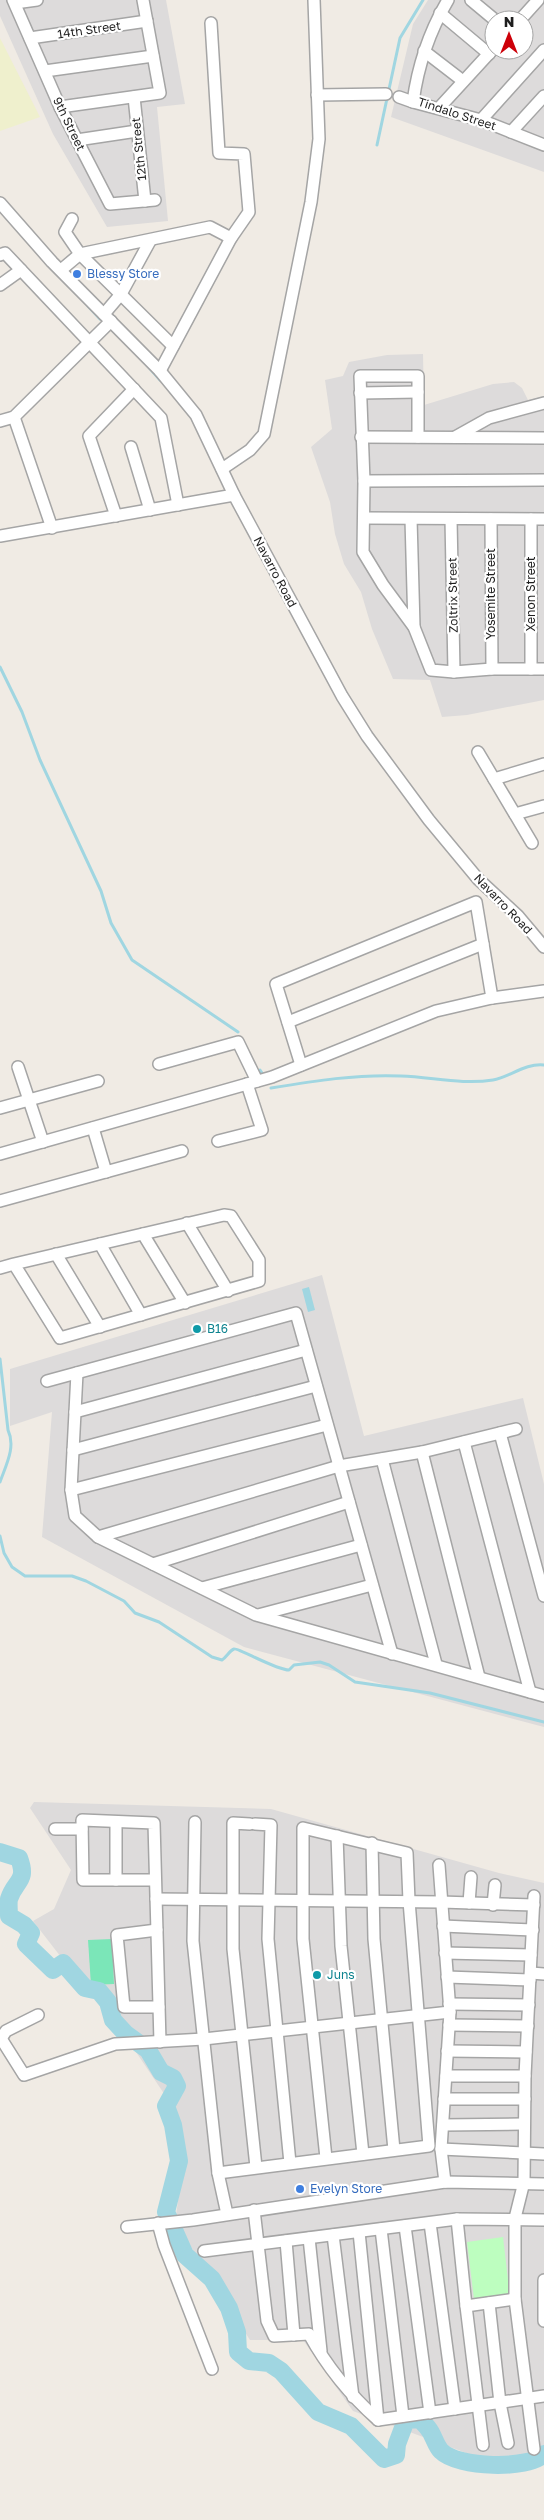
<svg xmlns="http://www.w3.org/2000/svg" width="544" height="2520" viewBox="0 0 544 2520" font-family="'Golos Text',sans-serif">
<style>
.residential{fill:#dddbdb;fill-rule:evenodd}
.farmland{fill:#eff0cd}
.park{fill:#bdfebf}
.pitch{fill:#7be6b8}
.water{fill:#a0d6e1}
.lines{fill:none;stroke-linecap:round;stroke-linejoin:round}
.stream{stroke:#a0d6e1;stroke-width:3}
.river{stroke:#a0d6e1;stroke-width:18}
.minor-casing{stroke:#a5a5a5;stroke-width:14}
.minor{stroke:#fff;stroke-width:11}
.shop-dot{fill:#3f7fe0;stroke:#fff;stroke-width:2}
.culture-dot{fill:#0f9aa8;stroke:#fff;stroke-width:2}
.labels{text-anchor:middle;stroke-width:4.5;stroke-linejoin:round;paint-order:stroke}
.street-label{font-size:12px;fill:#1e1e1e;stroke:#fff}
.shop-label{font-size:12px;fill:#366cbe;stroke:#fff;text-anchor:start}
.culture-label{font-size:12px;fill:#0d838f;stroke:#fff;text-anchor:start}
</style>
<rect width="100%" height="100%" fill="#f0ebe4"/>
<g class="residential">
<path d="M0,0H166L185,104L157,107L168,221L107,227L53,134L0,16Z"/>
<path d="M428,0H544V172L391,117L413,24ZM494,20H524V50H494Z"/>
<path d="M423,354L424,405L493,384L514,382L522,388L528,400L544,396V700L467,715L442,717L430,680L393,679L372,629L361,592L344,564L335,534L330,502L311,447L332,429L325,380L343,376L349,362L387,355Z"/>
<path d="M322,1275L364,1436L523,1398L544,1484V1727L244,1647L42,1537L52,1412L10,1426V1369Z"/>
<path d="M34,1802L271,1809L499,1873L544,1883V2450L532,2459L477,2457L353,2411L303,2340H250L175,2222L184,2159L173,2107L136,2052L124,2028L85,1988L33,1921L54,1909L71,1870L30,1808Z"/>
</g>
<path class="farmland" d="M0,38L40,117L0,131Z"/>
<path class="park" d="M503,2237L510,2297L474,2299L467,2242Z"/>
<path class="pitch" d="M112,1939L114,1984L91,1985L88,1940Z"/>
<path class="water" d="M309,1287L315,1310L308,1312L302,1289Z"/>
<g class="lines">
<g class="stream">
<path d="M377,145L400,38L423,0"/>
<path d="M88,306L100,319"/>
<path d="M146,364L160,380"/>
<path d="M0,667L22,712L40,760L101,891L111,923L132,960L238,1032"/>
<path d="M260,1070L264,1076"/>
<path d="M271,1088C314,1081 357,1074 401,1076C432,1077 462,1085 493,1080C510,1077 525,1063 544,1065"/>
<path d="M0,1359L8,1430C16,1447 6,1465 0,1482"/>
<path d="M0,1536L4,1553L12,1567L25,1576H72L86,1581L124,1601L135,1613L159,1622L212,1657L222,1660C227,1657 229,1651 234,1649C237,1647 276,1670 289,1670L294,1665L320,1662L329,1665L355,1682L430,1693L544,1722"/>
</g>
<path class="river" d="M0,1852L19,1858C28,1882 15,1880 9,1899C8,1904 9,1911 9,1916L24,1925L31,1933L26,1944L53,1970L63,1963L85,1988L99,1991L108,2002L113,2020L126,2034L148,2050L161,2072L173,2078L177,2086L166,2106L173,2125L179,2161L166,2212L185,2255L212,2279L229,2308L237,2332L238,2352L249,2361L269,2363L281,2371L318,2412L351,2426L384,2459L396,2455L397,2444L406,2420L420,2419C423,2423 427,2426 430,2431C434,2437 436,2446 441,2451C458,2468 528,2470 544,2454"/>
<defs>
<g id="minor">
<path d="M13,0L60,107L110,204L155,200"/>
<path d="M448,0C429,32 418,65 413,102L481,120L544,145"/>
<path d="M471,0L495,20"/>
<path d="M15,3L37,0"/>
<path d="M440,13L489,54"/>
<path d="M520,20L538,0"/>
<path d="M30,38L147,21"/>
<path d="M424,51L463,81"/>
<path d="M45,71L153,56"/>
<path d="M317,95L386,94"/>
<path d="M134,97L145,201"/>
<path d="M399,97L413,102"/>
<path d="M60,107L160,93L143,0"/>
<path d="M439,108L494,48"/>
<path d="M481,120L544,50"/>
<path d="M511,132L544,96"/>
<path d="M77,140L137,131"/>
<path d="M0,203L52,262L160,371L196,415L234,495L342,696L367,736L429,820L478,879L518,916L544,947"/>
<path d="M80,254L210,227L231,238"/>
<path d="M80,254L173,346"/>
<path d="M0,255L5,253L161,418L178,505"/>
<path d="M61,270L80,254L65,232L72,219"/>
<path d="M0,285L21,270"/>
<path d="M104,314L121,294L150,241"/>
<path d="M160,371L231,238L249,212L244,154L219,153L211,23"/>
<path d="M360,393L418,392"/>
<path d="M14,417L52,528"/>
<path d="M0,421L14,417L111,321"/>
<path d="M361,437L544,438"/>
<path d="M418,437V376H360L364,481L363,552L383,585L414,627L431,670L454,672L492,669H544"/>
<path d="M455,437L489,418L544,403"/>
<path d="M131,447L150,510"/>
<path d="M222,469L250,450L264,434L311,202L319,139L314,0"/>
<path d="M364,481L544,480"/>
<path d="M116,516L89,436L134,389"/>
<path d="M364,518L544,519"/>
<path d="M411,519L414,627"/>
<path d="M451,519L454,672"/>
<path d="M491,519L492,669"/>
<path d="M531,519V669"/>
<path d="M0,536L234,495"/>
<path d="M478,752L532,843"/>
<path d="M494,779L544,764"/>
<path d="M515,814L544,806"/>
<path d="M288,1022L483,944"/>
<path d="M159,1064L238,1042L257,1081"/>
<path d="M301,1065L276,984L476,902L492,998"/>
<path d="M18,1067L43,1142"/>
<path d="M0,1108L98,1081"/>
<path d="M93,1128L106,1172"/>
<path d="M218,1141L262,1130L247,1084"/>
<path d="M0,1154L272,1077L436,1011L492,998L544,991"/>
<path d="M0,1201L182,1151"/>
<path d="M187,1223L228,1291"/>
<path d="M143,1234L185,1303"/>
<path d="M100,1244L141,1315"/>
<path d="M56,1254L100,1327"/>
<path d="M0,1268L14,1264C84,1248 154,1231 224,1215L231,1216L259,1260V1281L60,1338L14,1264"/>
<path d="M77,1373L71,1490L75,1516L98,1537L256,1615L544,1696"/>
<path d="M47,1381L296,1313L392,1654"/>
<path d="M75,1412L306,1350"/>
<path d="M500,1433L544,1596"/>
<path d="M464,1442L530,1692"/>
<path d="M73,1450L316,1386"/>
<path d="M422,1452L479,1677"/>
<path d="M382,1459L436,1664"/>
<path d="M71,1490L327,1425"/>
<path d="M98,1537L339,1466L422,1452L516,1429"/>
<path d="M153,1564L349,1502"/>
<path d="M202,1588L361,1545"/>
<path d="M258,1615L372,1585"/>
<path d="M116,1822V1880"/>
<path d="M195,1822L193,1941L218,2173L227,2214"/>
<path d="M250,1824L233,1823V1949L256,2167"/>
<path d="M255,1824L271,1825L268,1939L290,2163"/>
<path d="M55,1829H82"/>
<path d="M337,1836L341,1946L363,2154"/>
<path d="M372,1843L374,1939L394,2150"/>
<path d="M439,1865L450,2012L441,2149L445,2182"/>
<path d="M155,1880H83L82,1820L154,1823L160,2042"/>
<path d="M156,1899L441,1902L534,1905"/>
<path d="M469,1903L471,1877"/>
<path d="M493,1905L495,1885"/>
<path d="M443,1926L533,1930"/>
<path d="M157,1930L117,1935L124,2007H159"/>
<path d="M445,1953L531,1955"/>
<path d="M531,1973L544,1974"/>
<path d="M447,1977L530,1980"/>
<path d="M449,2004L529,2005"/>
<path d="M449,2025L528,2026"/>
<path d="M0,2037L24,2075L115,2044L204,2039L450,2012"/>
<path d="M2,2037L6,2031L38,2015"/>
<path d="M447,2051L526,2052"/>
<path d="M446,2076H525"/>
<path d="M444,2099H525"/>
<path d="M443,2125L523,2124"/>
<path d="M441,2149L544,2154"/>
<path d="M218,2173L429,2146L409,1901L407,1853L303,1828V1939L326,2158"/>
<path d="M254,2210L267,2321L274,2336L309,2334C327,2367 350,2395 378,2420L544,2396"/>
<path d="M457,2219L466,2306L515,2299"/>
<path d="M158,2223L164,2245L212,2369"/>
<path d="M430,2223L455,2409"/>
<path d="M405,2226L430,2413"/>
<path d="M127,2227L193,2220L445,2182L544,2184"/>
<path d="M381,2229L403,2416"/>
<path d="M359,2232L378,2420"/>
<path d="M333,2235L353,2397"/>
<path d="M309,2238L321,2351"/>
<path d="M286,2241L294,2335"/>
<path d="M204,2251L457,2219L544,2220"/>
<path d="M544,2280V2321"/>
<path d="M489,2303L500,2403L508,2443"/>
<path d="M466,2306L483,2445"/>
<path d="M534,2449L515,2299V2218L524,2182L525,2076L534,1896"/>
</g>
</defs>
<use href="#minor" class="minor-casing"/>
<use href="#minor" class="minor"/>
</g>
<g class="shop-dot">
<circle cx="77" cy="274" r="5"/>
<circle cx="300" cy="2189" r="5"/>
</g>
<g class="culture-dot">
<circle cx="197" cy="1329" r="5"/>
<circle cx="317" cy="1975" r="5"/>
</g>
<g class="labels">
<g class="street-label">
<text transform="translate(89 30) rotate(-8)" y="4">14th Street</text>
<text transform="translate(457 114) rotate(18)" y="4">Tindalo Street</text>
<text transform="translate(69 124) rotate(64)" y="4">9th Street</text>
<text transform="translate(139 149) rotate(-96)" y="4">12th Street</text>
<text transform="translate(275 572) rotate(62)" y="4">Navarro Road</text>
<text transform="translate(491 594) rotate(-90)" y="4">Yosemite Street</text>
<text transform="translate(531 594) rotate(-90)" y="4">Xenon Street</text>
<text transform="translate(453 595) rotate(-91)" y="4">Zoltrix Street</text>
<text transform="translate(503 904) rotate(46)" y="4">Navarro Road</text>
</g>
<g class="shop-label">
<text x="87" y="278">Blessy Store</text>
<text x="310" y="2193">Evelyn Store</text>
</g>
<g class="culture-label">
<text x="207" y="1333">B16</text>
<text x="327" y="1979">Juns</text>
</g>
</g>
<g transform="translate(509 35)"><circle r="24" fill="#ffffff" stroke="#a5a5a5"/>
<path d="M0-4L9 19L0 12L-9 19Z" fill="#cd0009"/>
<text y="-8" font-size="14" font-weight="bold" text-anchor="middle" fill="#1e1e1e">N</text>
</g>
</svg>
